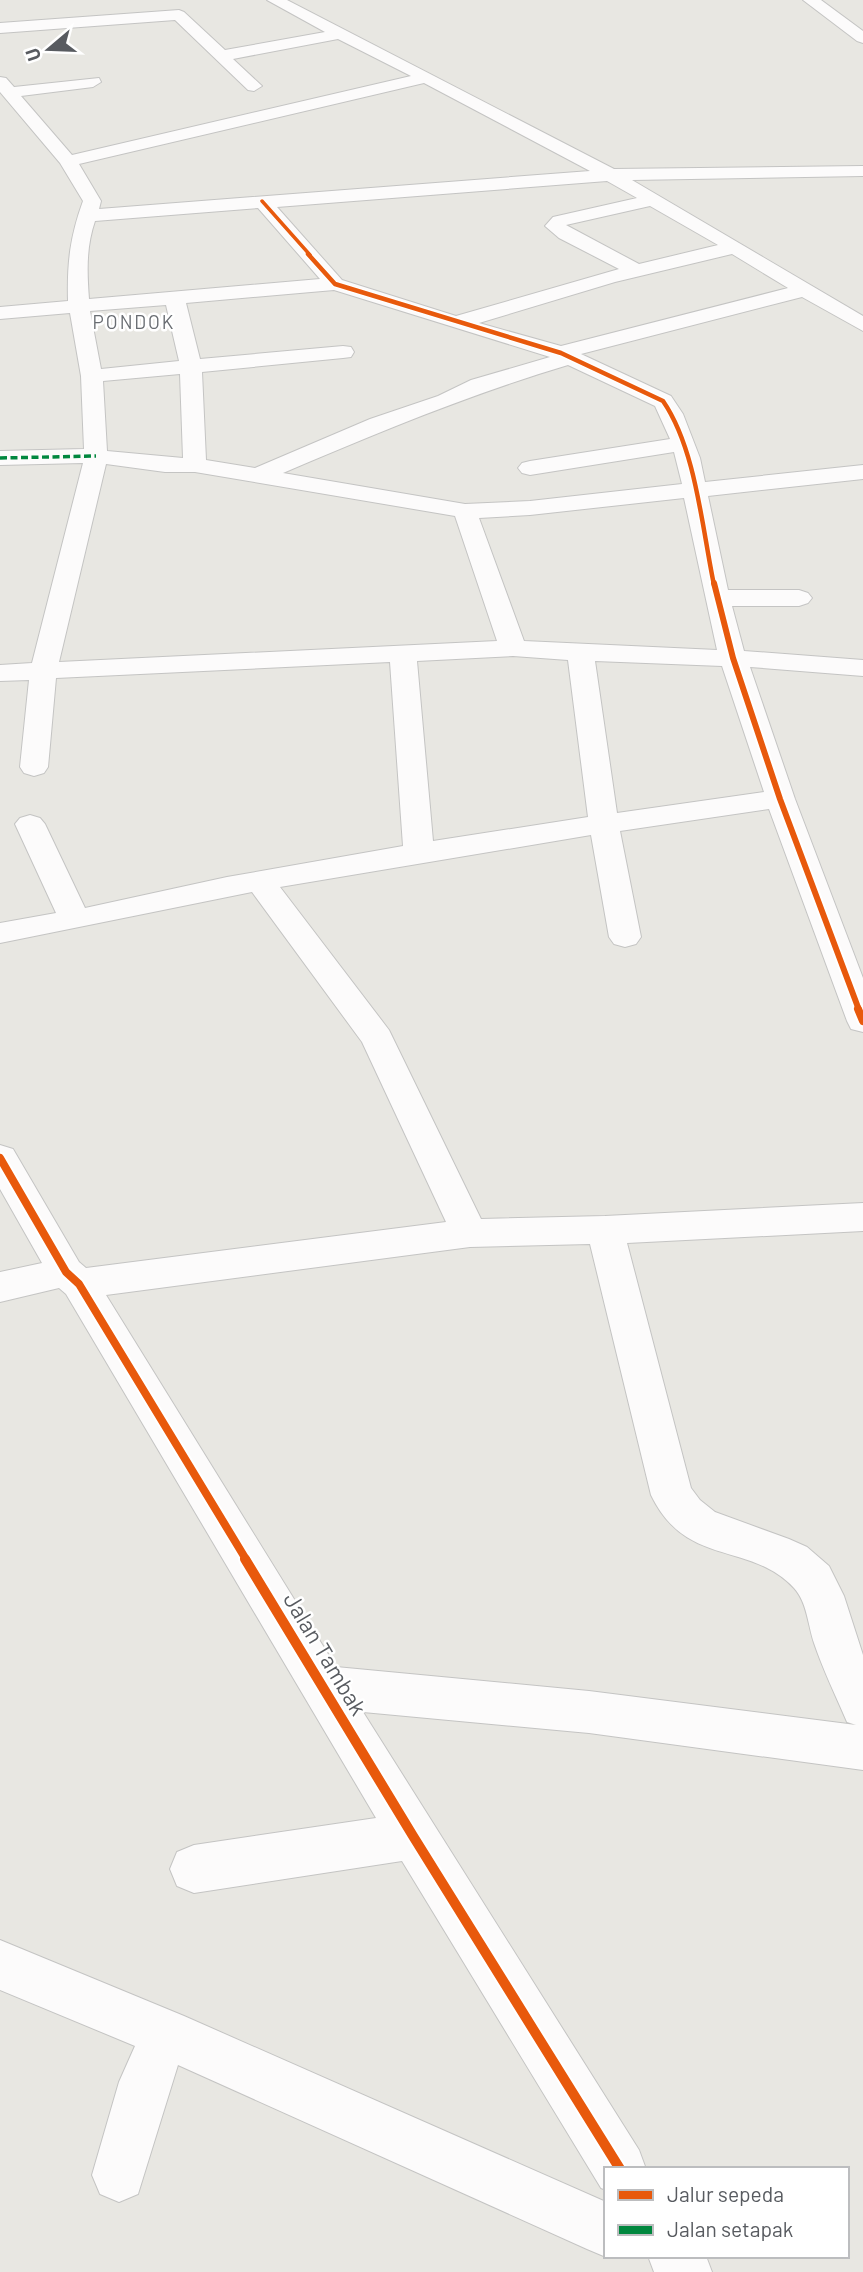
<svg xmlns="http://www.w3.org/2000/svg" width="863" height="2272" viewBox="0 0 863 2272" font-family="Barlow,sans-serif">
<style>
.lines{fill:none;stroke-linecap:round;stroke-linejoin:round}
.minor-casing{stroke:#c4c4c3;stroke-width:2}
.minor{fill:#fcfbfb;fill-rule:evenodd}
.quiet{stroke:#00873e;stroke-width:3.5;stroke-dasharray:7 3.5;stroke-linecap:butt}
.cycleway-far4-casing{stroke:#fff;stroke-width:5}
.cycleway-far3-casing{stroke:#fff;stroke-width:7}
.cycleway-far2-casing{stroke:#fff;stroke-width:10}
.cycleway-far1-casing{stroke:#fff;stroke-width:12}
.cycleway-casing{stroke:#fff;stroke-width:14}
.cycleway-far4{stroke:#e8590c;stroke-width:3.5}
.cycleway-far3{stroke:#e8590c;stroke-width:4.5}
.cycleway-far2{stroke:#e8590c;stroke-width:6}
.cycleway-far1{stroke:#e8590c;stroke-width:8}
.cycleway{stroke:#e8590c;stroke-width:10}
.labels{text-anchor:middle;stroke-width:5;stroke-linejoin:round;paint-order:stroke}
.far-quarter-label{font-size:19px;letter-spacing:2px;fill:#696d72;stroke:#fff}
.near-street-label{font-size:23px;fill:#585b60;stroke:#fff}
</style>
<rect width="100%" height="100%" fill="#e8e7e2"/>
<g class="lines">
<defs>
<g id="minor">
<path d="M267,0H287L614,169L863,166V176L632,180L863,316V331L802,297L581,354L671,396L683,414L700,458L705,482L863,465V479L708,496L728,590H799L808,593L812,598L808,603L799,606H732L744,651L863,660V676L750,667L795,799L863,978V1032L851,1029L847,1021L769,809L620,831L641,937L636,944L625,947L614,944L609,937L591,835L280,887L389,1030L481,1219L605,1216L863,1203V1231L627,1243L691,1488L700,1500L715,1512L789,1539L807,1547L829,1566L844,1596L863,1655V1770L589,1733L363,1712L639,2150L646,2169H606V2190L601,2188L402,1861L194,1893L177,1886L170,1869L177,1852L194,1845L376,1818L66,1294L59,1288L0,1302V1272L42,1263L0,1189V1145L13,1149L79,1262L86,1268L446,1222L362,1042L252,892L0,943V923L56,913L15,824L20,818L30,815L40,818L45,824L85,908L227,877L403,846L390,662L56,678L48,767L44,773L34,776L24,773L20,767L29,680L0,681V665L32,663L83,463L0,465V451L84,449L81,376L70,313L0,319V307L68,301C67,263 70,237 83,201L60,163L0,92V77L6,78L14,87L99,78L101,82L93,87L21,96L72,155L411,76L338,39L233,59L262,86L254,91L248,90L175,20L0,33V23L179,10L184,12L225,50L325,32ZM424,83L590,171L99,209L101,201L79,164ZM607,181L637,198L553,217L545,226L559,238L619,269L456,316L342,280L277,207ZM650,206L718,245L639,264L566,225ZM258,208L320,279L89,299C87,272 86,247 95,221ZM732,254L788,288L561,346L479,323L615,282ZM334,290L550,357L471,380L438,396L370,419L255,468L206,460L202,372L343,358L351,357L354,352L351,347L343,346L200,359L186,303ZM166,305L179,361L101,369L90,311ZM568,365L655,406L670,439L530,461L522,463L518,468L522,473L530,475L674,452L682,484L530,501L465,504L283,473C377,433 471,394 568,365ZM180,374L183,458L107,451L103,381ZM106,464L165,472H195L455,516L497,641L59,662ZM684,498L717,650L524,641L479,518L530,515ZM513,656L568,660L588,817L433,841L417,661ZM595,661L722,666L764,792L617,813ZM590,1244L651,1495C686,1568 750,1541 794,1588C807,1602 808,1625 814,1643C823,1670 836,1696 847,1722L856,1725L589,1691L336,1667L106,1295L470,1247Z"/>
<path d="M803,0H821L863,31V43L857,41Z"/>
<path d="M0,1940L184,2016L606,2202V2256H608L606,2257L587,2249L178,2065L138,2194L119,2202L100,2194L92,2175L119,2082L135,2046L0,1990Z"/>
<path d="M648,2256H706L712,2272H654Z"/>
</g>
</defs>
<use href="#minor" class="minor-casing"/>
<use href="#minor" class="minor"/>
<path class="quiet" d="M0,458L96,456"/>
<defs>
<path id="cycleway-far4" d="M262,201L310,255"/>
<path id="cycleway-far3" d="M308,254L335,284L561,353L663,401C696,449 702,528 714,585"/>
<path id="cycleway-far2" d="M714,583L733,658L780,799L859,1010"/>
<g id="cycleway-far1">
<path d="M858,1009L863,1021"/>
<path d="M0,1158L66,1272L79,1284L247,1561"/>
</g>
<path id="cycleway" d="M245,1559L413,1836L620,2169"/>
</defs>
<use href="#cycleway-far4" class="cycleway-far4-casing"/>
<use href="#cycleway-far3" class="cycleway-far3-casing"/>
<use href="#cycleway-far2" class="cycleway-far2-casing"/>
<use href="#cycleway-far1" class="cycleway-far1-casing"/>
<use href="#cycleway" class="cycleway-casing"/>
<use href="#cycleway-far4" class="cycleway-far4"/>
<use href="#cycleway-far3" class="cycleway-far3"/>
<use href="#cycleway-far2" class="cycleway-far2"/>
<use href="#cycleway-far1" class="cycleway-far1"/>
<use href="#cycleway" class="cycleway"/>
</g>
<g class="labels">
<g class="far-quarter-label">
<text x="134" y="329">PONDOK</text>
</g>
<g class="near-street-label">
<text transform="translate(325 1654) rotate(59)" y="8">Jalan Tambak</text>
</g>
</g>
<rect x="604" y="2167" width="245" height="91" fill="#ffffff" stroke="#bcbdbf" stroke-width="2"/>
<rect x="618" y="2190" width="35" height="10" fill="#e8590c" stroke="#bcbdbf" stroke-width="2"/>
<text x="667" y="2202" font-size="21" fill="#585b60">Jalur sepeda</text>
<rect x="618" y="2225" width="35" height="10" fill="#00873e" stroke="#bcbdbf" stroke-width="2"/>
<text x="667" y="2237" font-size="21" fill="#585b60">Jalan setapak</text>
<g transform="translate(49 49) rotate(251)" stroke="#ffffff" stroke-width="5" paint-order="stroke">
<path d="M0-5L12 26L0 18L-12 26Z" fill="#585b60"/>
<text y="-10" font-size="19" font-weight="bold" text-anchor="middle" fill="#585b60">U</text>
</g>
</svg>
